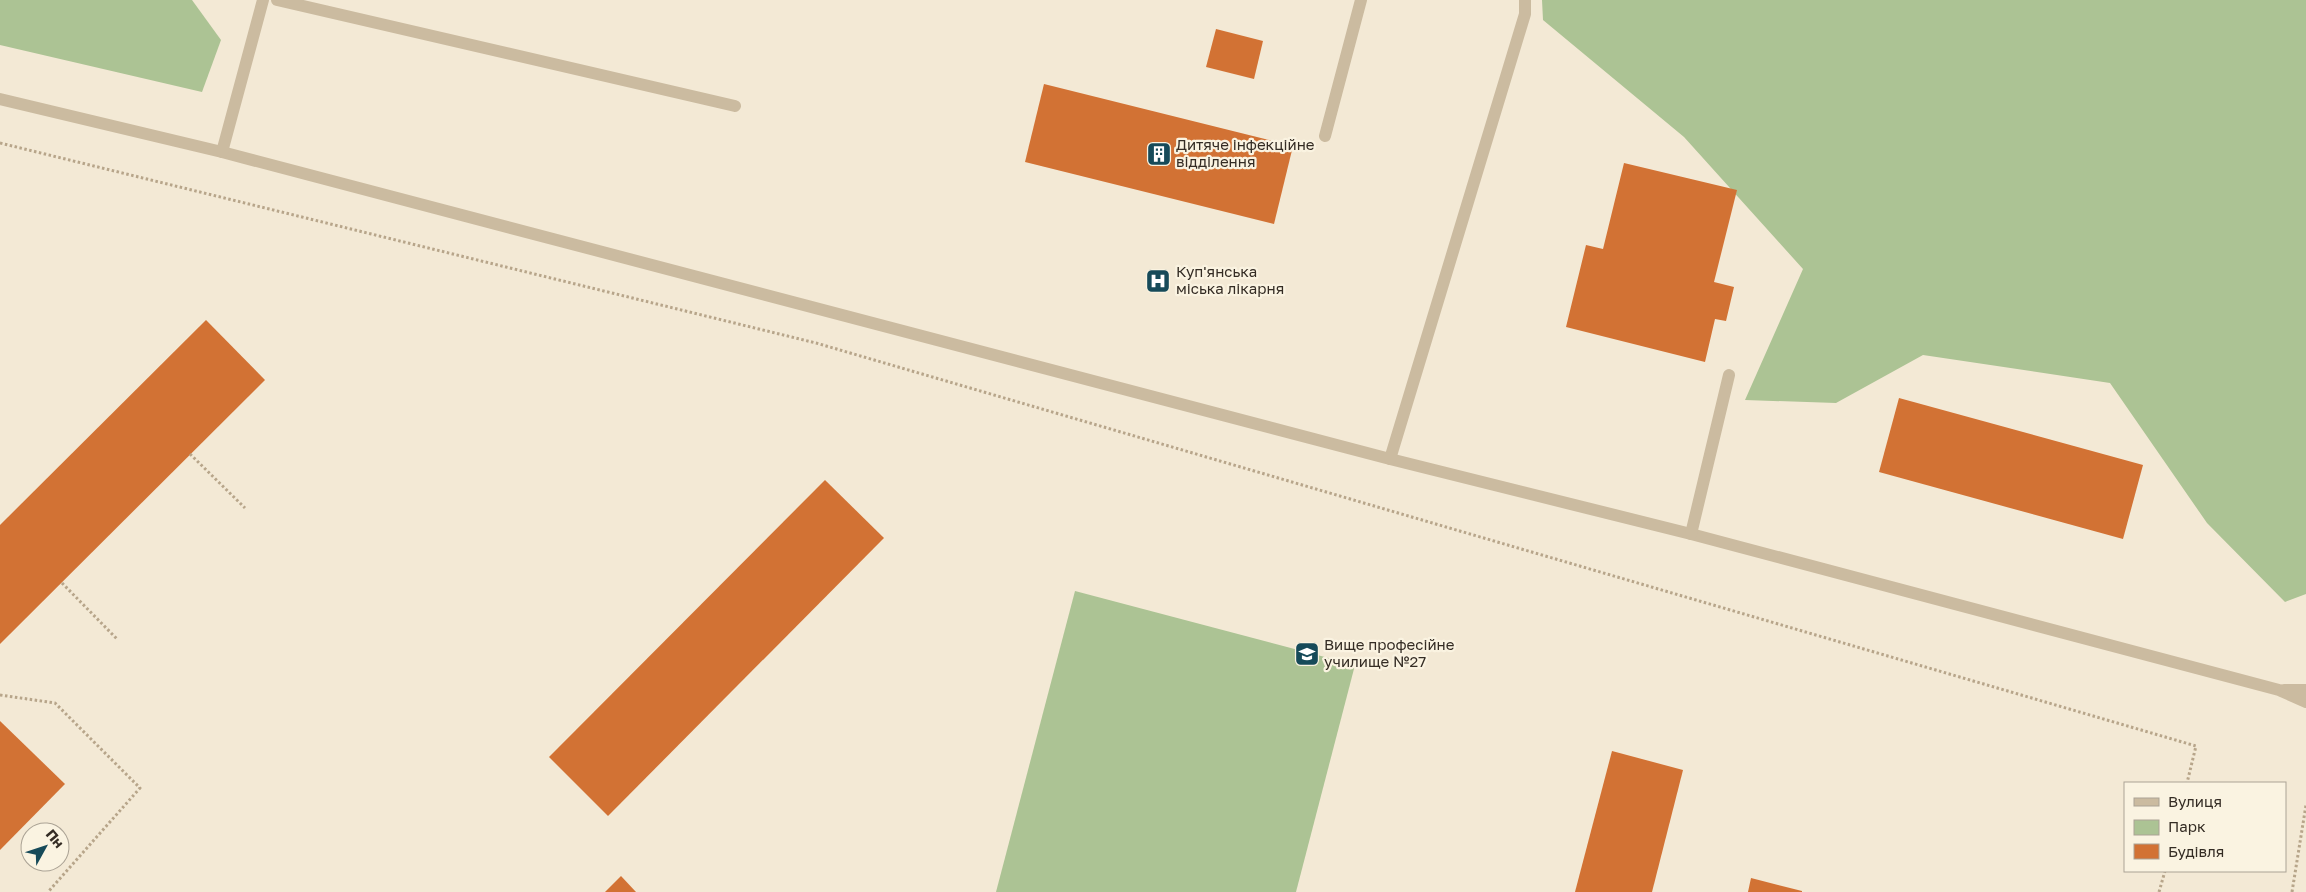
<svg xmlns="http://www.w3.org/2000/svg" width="2306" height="892" viewBox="0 0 2306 892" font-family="'Golos Text',sans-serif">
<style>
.green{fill:#acc394}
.building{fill:#d27234}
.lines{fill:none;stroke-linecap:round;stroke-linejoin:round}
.path{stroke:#b7a58a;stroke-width:3;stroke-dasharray:2.5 2.5;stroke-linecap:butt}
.minor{stroke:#cbbba0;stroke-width:12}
.labels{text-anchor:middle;stroke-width:4.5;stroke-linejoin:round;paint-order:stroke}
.poi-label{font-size:15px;fill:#342c24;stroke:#faf3e1;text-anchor:start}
</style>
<rect width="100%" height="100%" fill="#f3e9d5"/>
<g class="green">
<path d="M0,0H192L221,40L202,92L0,45Z"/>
<path d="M1542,0H2306V594L2285,602L2207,523L2110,383L1923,355L1836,403L1745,400L1803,269L1684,137L1543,20Z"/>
<path d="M1075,591L1355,665L1296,892H996Z"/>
</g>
<g class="building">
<path d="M1216,29L1263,41L1254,79L1206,67Z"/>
<path d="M1044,84L1293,146L1274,224L1025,162Z"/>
<path d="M1624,163L1737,190L1714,282L1734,287L1726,321L1715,319L1705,362L1566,327L1586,245L1603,249Z"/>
<path d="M206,320L265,380L0,644V525Z"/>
<path d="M1899,398L2143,465L2123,539L1879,472Z"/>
<path d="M825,480L884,538L608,816L549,757Z"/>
<path d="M0,721L65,784L0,850Z"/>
<path d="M1612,751L1683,770L1652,892H1575Z"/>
<path d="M621,876L636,892H605Z"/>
<path d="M1751,878L1802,891V892H1748Z"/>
</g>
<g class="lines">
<g class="path">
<path d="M0,143L816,343L2196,746L2187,783"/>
<path d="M190,454L245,508"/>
<path d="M62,583L117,639"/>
<path d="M0,695L55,703L140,788L48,892"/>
<path d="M2159,892L2165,871"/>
<path d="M2292,892L2306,805"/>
</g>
<g class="minor">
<path d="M277,0L735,106"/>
<path d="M0,99L222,152L1390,459L1691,534L2279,690L2306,702"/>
<path d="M1325,136L1361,0"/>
<path d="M222,152L263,0"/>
<path d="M1390,459L1525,14V0"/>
<path d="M1691,534L1729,375"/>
<path d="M2284,690H2306"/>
</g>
</g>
<defs>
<symbol id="building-square" viewBox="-11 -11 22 22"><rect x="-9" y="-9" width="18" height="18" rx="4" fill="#164a59" stroke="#faf3e1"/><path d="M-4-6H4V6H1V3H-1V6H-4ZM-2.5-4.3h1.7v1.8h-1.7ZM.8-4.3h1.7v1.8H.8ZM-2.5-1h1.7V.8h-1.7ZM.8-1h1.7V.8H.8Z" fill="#fff"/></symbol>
<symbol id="hospital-square" viewBox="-11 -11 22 22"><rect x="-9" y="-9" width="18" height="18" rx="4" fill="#164a59" stroke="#faf3e1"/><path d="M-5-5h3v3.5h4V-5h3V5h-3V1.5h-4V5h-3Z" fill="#fff"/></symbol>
<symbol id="university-square" viewBox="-11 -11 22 22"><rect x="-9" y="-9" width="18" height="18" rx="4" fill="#164a59" stroke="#faf3e1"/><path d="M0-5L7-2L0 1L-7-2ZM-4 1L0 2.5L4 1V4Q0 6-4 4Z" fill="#fff"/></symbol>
</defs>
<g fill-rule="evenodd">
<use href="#building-square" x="1145" y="140" width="28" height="28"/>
<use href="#hospital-square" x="1144" y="267" width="28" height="28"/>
<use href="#university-square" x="1293" y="640" width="28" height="28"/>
</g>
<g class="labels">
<g class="poi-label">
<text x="1176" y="150">Дитяче інфекційне<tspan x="1176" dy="17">відділення</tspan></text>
<text x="1176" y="277">Куп'янська<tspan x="1176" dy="17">міська лікарня</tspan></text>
<text x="1324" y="650">Вище професійне<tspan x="1324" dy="17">училище №27</tspan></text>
</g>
</g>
<rect x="2124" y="782" width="162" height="90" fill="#faf3e1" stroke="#aba395"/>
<rect x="2134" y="798" width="25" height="8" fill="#cbbba0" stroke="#aba395"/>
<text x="2168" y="807" font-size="15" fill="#342c24">Вулиця</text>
<rect x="2134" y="820" width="25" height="15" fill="#acc394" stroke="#aba395"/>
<text x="2168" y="832" font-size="15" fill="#342c24">Парк</text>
<rect x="2134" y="844" width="25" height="15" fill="#d27234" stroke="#aba395"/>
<text x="2168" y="857" font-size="15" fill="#342c24">Будівля</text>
<g transform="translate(45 847) rotate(50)"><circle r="24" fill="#faf3e1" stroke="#aba395"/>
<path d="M0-4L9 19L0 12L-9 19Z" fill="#164a59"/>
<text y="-8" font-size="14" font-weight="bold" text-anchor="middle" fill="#342c24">Пн</text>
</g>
</svg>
